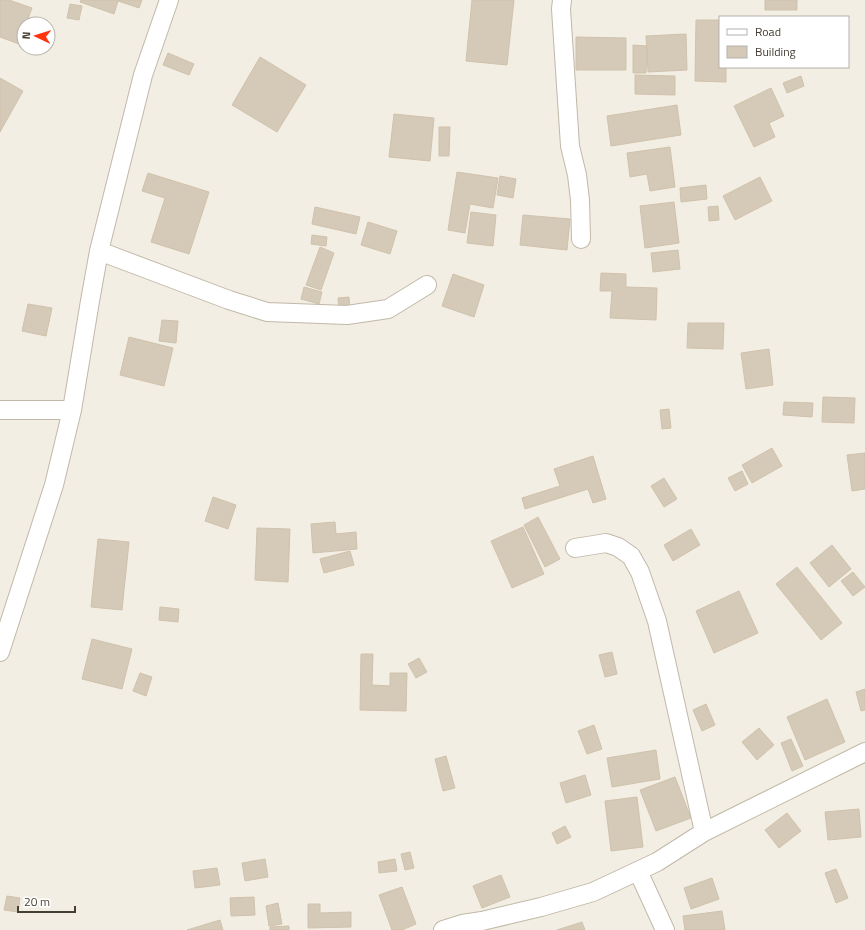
<svg xmlns="http://www.w3.org/2000/svg" width="865" height="930" viewBox="0 0 865 930" font-family="'Titillium Web',sans-serif">
<style>
.building{fill:#d5cab8;stroke:#d0c2ab}
.lines{fill:none;stroke-linecap:round;stroke-linejoin:round}
.street-casing{stroke:#c1b9a8;stroke-width:20}
.street{stroke:#fff;stroke-width:18}
</style>
<rect width="100%" height="100%" fill="#f3eee3"/>
<!-- building -->
<path class="building" d="M 0,0 L 9,0 L 32,8 L 26,24 L 24,24 L 24,29 L 19,44 L 0,37 Z
M 81,0 L 142,0 L 139,8 L 118,1 L 114,14 L 80,2 Z
M 472,0 L 514,0 L 507,65 L 466,61 Z
M 765,0 L 797,0 L 797,10 L 765,10 Z
M 70,4 L 82,6 L 79,20 L 67,18 Z
M 696,20 L 720,20 L 720,67 L 726,67 L 726,82 L 695,81 Z
M 686,34 L 687,70 L 648,72 L 646,36 Z
M 576,37 L 626,38 L 626,70 L 576,70 Z
M 633,45 L 647,46 L 646,73 L 633,73 Z
M 168,53 L 194,64 L 189,75 L 163,65 Z
M 260,57 L 306,85 L 277,132 L 232,105 Z
M 635,75 L 675,76 L 675,95 L 635,94 Z
M 801,76 L 804,86 L 787,93 L 783,83 Z
M 0,78 L 23,91 L 0,132 Z
M 771,88 L 784,116 L 769,123 L 775,137 L 754,147 L 734,106 Z
M 677,105 L 681,135 L 611,146 L 607,116 Z
M 394,114 L 434,118 L 430,161 L 389,157 Z
M 439,127 L 450,127 L 449,156 L 439,156 Z
M 670,147 L 675,187 L 650,191 L 647,174 L 630,177 L 627,153 Z
M 457,172 L 498,178 L 493,208 L 470,204 L 465,233 L 448,230 Z
M 148,173 L 209,192 L 189,254 L 151,242 L 165,198 L 142,191 Z
M 500,176 L 516,179 L 513,198 L 497,195 Z
M 760,177 L 772,201 L 735,220 L 723,196 Z
M 706,185 L 707,199 L 681,202 L 680,188 Z
M 674,202 L 679,243 L 645,248 L 640,206 Z
M 718,206 L 719,220 L 709,221 L 708,207 Z
M 315,207 L 360,217 L 356,234 L 312,224 Z
M 471,212 L 496,215 L 493,246 L 467,243 Z
M 523,215 L 570,219 L 567,250 L 520,245 Z
M 368,222 L 397,231 L 390,254 L 361,245 Z
M 312,235 L 327,237 L 326,246 L 311,244 Z
M 320,247 L 334,253 L 321,290 L 306,285 Z
M 678,250 L 680,269 L 653,272 L 651,253 Z
M 601,273 L 626,274 L 626,287 L 657,288 L 656,320 L 610,318 L 612,291 L 600,291 Z
M 453,274 L 484,285 L 474,317 L 442,306 Z
M 304,287 L 322,292 L 319,304 L 301,299 Z
M 349,297 L 350,312 L 339,313 L 338,298 Z
M 28,304 L 52,308 L 46,336 L 22,331 Z
M 162,320 L 178,321 L 176,343 L 159,341 Z
M 688,323 L 724,323 L 723,349 L 687,348 Z
M 129,337 L 173,348 L 164,386 L 120,375 Z
M 769,349 L 773,385 L 746,389 L 741,353 Z
M 823,397 L 855,398 L 854,423 L 822,422 Z
M 784,402 L 813,403 L 812,417 L 783,415 Z
M 669,409 L 671,428 L 662,429 L 660,410 Z
M 772,448 L 782,466 L 752,483 L 742,465 Z
M 865,453 L 865,489 L 852,491 L 847,455 Z
M 593,456 L 606,499 L 593,503 L 588,489 L 525,509 L 522,498 L 560,486 L 554,469 Z
M 742,471 L 748,484 L 735,491 L 728,478 Z
M 664,478 L 677,499 L 664,507 L 651,486 Z
M 213,497 L 236,505 L 228,529 L 205,521 Z
M 538,517 L 560,559 L 545,567 L 524,525 Z
M 335,522 L 336,534 L 356,532 L 357,549 L 313,553 L 311,524 Z
M 523,527 L 544,574 L 512,588 L 491,541 Z
M 257,528 L 290,529 L 288,582 L 255,580 Z
M 691,529 L 700,545 L 673,561 L 664,545 Z
M 98,539 L 129,542 L 122,610 L 91,607 Z
M 832,545 L 851,569 L 829,587 L 810,563 Z
M 350,551 L 354,565 L 324,573 L 320,559 Z
M 797,567 L 842,623 L 821,640 L 776,584 Z
M 853,572 L 865,587 L 853,596 L 841,581 Z
M 739,591 L 758,633 L 714,653 L 696,611 Z
M 160,607 L 179,609 L 178,622 L 159,620 Z
M 92,639 L 132,649 L 122,689 L 82,679 Z
M 612,652 L 617,674 L 605,677 L 599,655 Z
M 361,654 L 373,654 L 372,685 L 390,686 L 390,673 L 407,673 L 406,711 L 360,710 Z
M 419,658 L 427,672 L 416,678 L 408,664 Z
M 140,673 L 152,677 L 146,696 L 133,691 Z
M 865,689 L 865,710 L 861,711 L 856,692 Z
M 827,699 L 845,742 L 805,760 L 787,717 Z
M 706,704 L 715,725 L 702,731 L 693,710 Z
M 594,725 L 602,749 L 587,754 L 578,731 Z
M 759,728 L 774,745 L 757,760 L 742,742 Z
M 791,739 L 803,766 L 792,771 L 781,743 Z
M 656,750 L 660,779 L 612,787 L 607,758 Z
M 446,756 L 455,788 L 443,791 L 435,759 Z
M 585,775 L 591,795 L 566,803 L 560,783 Z
M 675,777 L 691,818 L 656,831 L 640,790 Z
M 637,797 L 643,847 L 611,851 L 605,801 Z
M 859,809 L 861,837 L 828,840 L 825,812 Z
M 787,813 L 801,831 L 779,848 L 765,830 Z
M 565,826 L 571,837 L 557,844 L 552,833 Z
M 410,852 L 414,868 L 405,870 L 401,854 Z
M 265,859 L 268,877 L 245,881 L 242,863 Z
M 395,859 L 397,871 L 379,873 L 378,862 Z
M 217,868 L 220,885 L 195,888 L 193,871 Z
M 836,869 L 848,898 L 836,903 L 825,873 Z
M 501,875 L 510,897 L 482,908 L 473,886 Z
M 712,878 L 719,899 L 691,909 L 684,888 Z
M 402,887 L 416,924 L 402,930 L 392,930 L 379,895 Z
M 7,896 L 20,898 L 18,912 L 4,910 Z
M 254,897 L 255,915 L 231,916 L 230,898 Z
M 278,903 L 282,924 L 269,926 L 266,906 Z
M 308,904 L 320,904 L 320,913 L 351,912 L 351,927 L 308,928 Z
M 722,911 L 725,930 L 685,930 L 683,916 Z
M 220,920 L 223,930 L 187,930 Z
M 582,922 L 585,930 L 557,930 Z
M 289,926 L 289,930 L 270,930 L 270,927 Z"/>
<g class="lines">
<defs>
<path id="street" d="M 562,0 L 561,9 L 570,146 L 577,175 L 580,200 L 581,239
M 99,251 L 229,300 L 267,312 L 347,315 L 388,309 L 427,285
M 0,410 L 72,410
M 575,548 L 606,543 L 618,547 L 631,556 L 640,572 L 657,621 L 704,832
M 0,652 L 54,485 L 72,410 L 90,301 L 99,251 L 143,75 L 169,0
M 638,871 L 665,930
M 443,930 L 462,924 L 482,921 L 541,907 L 593,892 L 657,862 L 704,832 L 865,752"/>
</defs>
<!-- street casing -->
<use href="#street" class="street-casing"/>
<!-- street -->
<use href="#street" class="street"/>
</g>
<!-- legend -->
<rect x="719" y="16" width="130" height="52" fill="#ffffff" stroke="#b5b2ad"/>
<rect x="727" y="29" width="20" height="6" fill="#ffffff" stroke="#b5b2ad"/>
<text x="755" y="36" font-size="12" fill="#453e33">Road</text>
<rect x="727" y="46" width="20" height="12" fill="#d5cab8" stroke="#b5b2ad"/>
<text x="755" y="56" font-size="12" fill="#453e33">Building</text>
<!-- north arrow -->
<g transform="translate(36 36) rotate(274)"><circle r="19" fill="#ffffff" stroke="#b5b2ad"/>
<path d="M0-3L7 15L0 10L-7 15Z" fill="#ff340e"/>
<text y="-6" font-size="11" font-weight="bold" text-anchor="middle" fill="#453e33">N</text>
</g>
<!-- scale -->
<path d="M18 906v6h57v-6" fill="none" stroke="#453e33" stroke-width="2"/>
<text x="24" y="906" font-size="12" fill="#453e33" stroke="#ffffff" stroke-width="3" paint-order="stroke">20 m</text>
</svg>
